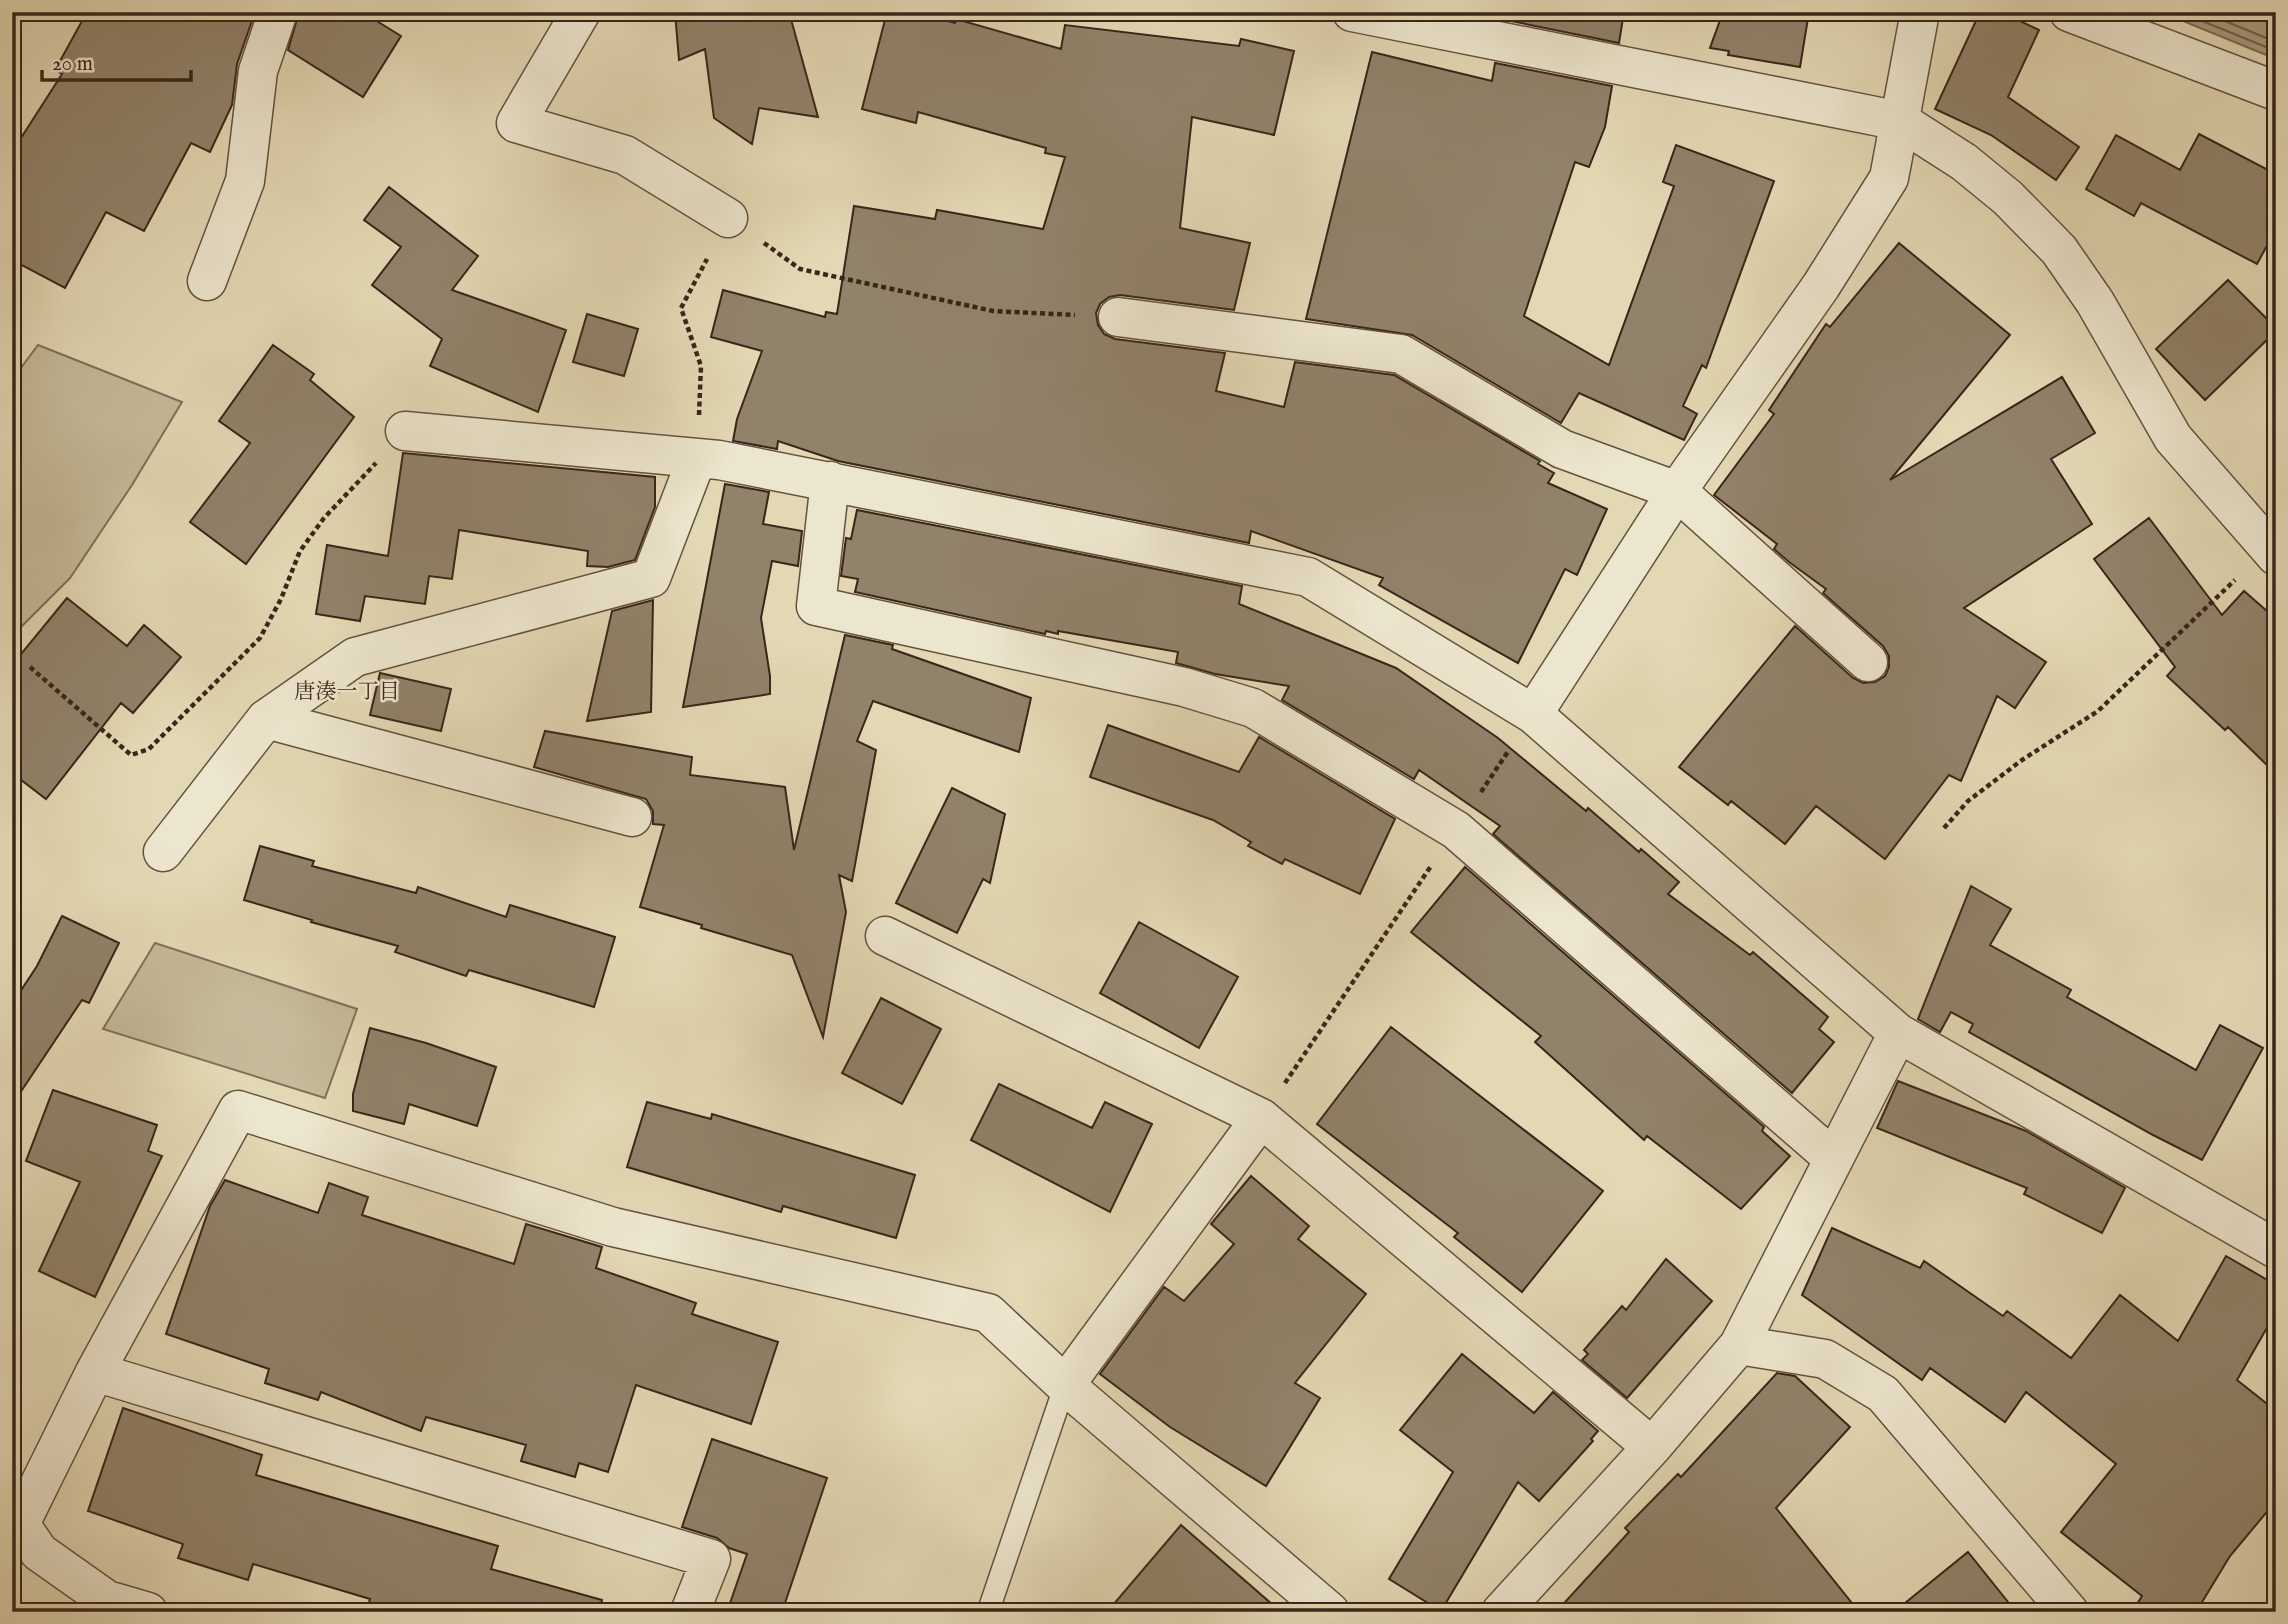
<svg xmlns="http://www.w3.org/2000/svg" width="2288" height="1624" viewBox="0 0 2288 1624" font-family="'IM FELL English','Noto Serif JP',serif">
<style>
.green{fill:#c6ba9a;stroke:#80705a;stroke-width:2}
.water{fill:#a99b80;stroke:#7c6c57;stroke-width:2}
.lines{fill:none;stroke-linecap:round;stroke-linejoin:round}
.shore{stroke:#71604d;stroke-width:2}
.building{fill:#91826a;stroke:#39251a;stroke-width:2}
.service-casing{stroke:#645240;stroke-width:24}
.minor-casing{stroke:#645240;stroke-width:41}
.path{stroke:#39251a;stroke-width:4.5;stroke-dasharray:5 3.5;stroke-linecap:butt}
.service{stroke:#ede6ce;stroke-width:21}
.minor{stroke:#ede6ce;stroke-width:38}
.labels{text-anchor:middle;dominant-baseline:central;stroke-width:5;stroke-linejoin:round;paint-order:stroke}
.neighbourhood-label{font-size:21px;fill:#39251a;stroke:#ede6ce}
</style>
<rect width="100%" height="100%" fill="#e3d8b4"/>
<filter id="stains"><feTurbulence type="fractalNoise" baseFrequency=".00286" numOctaves="4"/><feColorMatrix values="0 0 0 0 .2 0 0 0 0 .09 0 0 0 0 .02 0 0 0 .5 -.17"/></filter>
<radialGradient id="worn" r=".72"><stop offset=".6" stop-color="#630" stop-opacity="0"/><stop offset="1" stop-color="#630" stop-opacity=".3"/></radialGradient>
<!-- green -->
<path class="green" d="M 38,345 L 182,402 L 132,485 L 70,578 L 14,634 L 12,380 Z
M 155,943 L 357,1009 L 325,1098 L 103,1029 Z"/>
<!-- water -->
<path class="water" d="M 2161,12 L 2276,12 L 2276,59 Z"/>
<g class="lines">
<!-- shore -->
<path class="shore" d="M 2180,12 L 2276,51
M 2203,12 L 2276,42"/>
</g>
<!-- building -->
<path class="building" d="M 87,12 L 255,12 L 237,64 L 232,105 L 210,152 L 191,143 L 144,231 L 106,212 L 65,288 L 12,260 L 12,152 L 62,74 L 55,70 Z
M 299,12 L 362,12 L 401,36 L 363,97 L 288,50 Z
M 675,12 L 789,12 L 818,117 L 759,108 L 752,144 L 714,118 L 705,49 L 679,60 Z
M 887,12 L 915,12 L 955,23 L 956,19 L 1061,49 L 1065,25 L 1239,46 L 1241,39 L 1294,51 L 1274,135 L 1192,117 L 1180,228 L 1250,243 L 1234,310 L 1120,295 L 1109,297 L 1100,304 L 1096,313 L 1098,325 L 1104,334 L 1115,339 L 1225,353 L 1216,391 L 1284,407 L 1295,362 L 1394,375 L 1540,461 L 1538,464 L 1554,473 L 1548,483 L 1607,509 L 1577,575 L 1565,569 L 1518,663 L 1379,585 L 1383,578 L 1251,531 L 1249,543 L 838,461 L 778,441 L 777,449 L 733,441 L 737,419 L 762,351 L 711,337 L 723,290 L 825,317 L 826,312 L 837,314 L 854,206 L 935,219 L 937,210 L 1043,229 L 1065,157 L 1045,153 L 1046,148 L 918,112 L 916,123 L 862,109 Z
M 1502,12 L 1624,12 L 1619,43 L 1501,19 Z
M 1723,12 L 1809,12 L 1800,67 L 1728,55 L 1729,51 L 1710,48 Z
M 1980,12 L 2001,12 L 2039,30 L 2008,97 L 2079,147 L 2056,180 L 1991,135 L 1935,109 Z
M 1372,52 L 1492,81 L 1495,63 L 1612,86 L 1605,127 L 1589,167 L 1575,162 L 1524,316 L 1609,365 L 1674,186 L 1663,182 L 1676,145 L 1774,181 L 1706,368 L 1702,365 L 1683,406 L 1697,414 L 1684,440 L 1579,393 L 1561,423 L 1412,335 L 1306,319 Z
M 2199,134 L 2276,174 L 2276,229 L 2257,264 L 2141,203 L 2134,216 L 2086,189 L 2116,135 L 2180,170 Z
M 389,187 L 478,256 L 452,290 L 566,330 L 538,412 L 430,366 L 442,339 L 372,285 L 401,247 L 364,220 Z
M 1899,243 L 2010,335 L 1890,480 L 2062,377 L 2095,433 L 2051,459 L 2092,524 L 1964,608 L 2046,662 L 2015,708 L 1997,696 L 1961,781 L 1949,775 L 1885,859 L 1816,806 L 1785,844 L 1731,801 L 1728,805 L 1679,767 L 1795,626 L 1853,678 L 1863,683 L 1875,682 L 1885,676 L 1889,667 L 1889,656 L 1883,646 L 1823,593 L 1826,589 L 1789,562 L 1774,549 L 1777,544 L 1714,495 L 1774,414 L 1769,410 L 1826,324 L 1830,327 Z
M 2228,280 L 2276,328 L 2276,331 L 2205,400 L 2156,349 Z
M 587,314 L 638,329 L 624,376 L 573,362 Z
M 273,345 L 314,374 L 310,380 L 354,417 L 246,564 L 190,522 L 250,443 L 219,421 Z
M 403,453 L 655,477 L 655,507 L 635,560 L 608,567 L 587,566 L 588,551 L 459,530 L 452,579 L 429,576 L 425,604 L 365,596 L 360,621 L 316,614 L 327,545 L 388,556 Z
M 725,484 L 769,492 L 763,524 L 802,531 L 798,566 L 772,561 L 761,618 L 770,676 L 770,694 L 683,707 Z
M 857,510 L 1242,586 L 1239,604 L 1396,668 L 1498,738 L 1586,811 L 1588,808 L 1639,852 L 1641,849 L 1679,882 L 1668,894 L 1750,955 L 1753,952 L 1828,1017 L 1819,1029 L 1834,1042 L 1792,1093 L 1493,834 L 1500,826 L 1419,770 L 1414,779 L 1282,700 L 1289,686 L 1215,674 L 1176,663 L 1178,652 L 1058,631 L 1058,634 L 1046,631 L 1045,634 L 855,592 L 858,579 L 841,576 L 846,538 L 851,539 Z
M 2149,518 L 2222,615 L 2244,591 L 2276,619 L 2276,774 L 2228,727 L 2225,730 L 2167,676 L 2175,667 L 2094,559 Z
M 67,598 L 127,646 L 144,625 L 181,657 L 133,713 L 121,703 L 46,799 L 12,773 L 12,665 Z
M 653,600 L 651,712 L 587,721 L 612,611 Z
M 845,635 L 893,645 L 892,649 L 1031,698 L 1019,752 L 873,701 L 857,741 L 876,750 L 852,881 L 839,875 L 846,912 L 823,1037 L 792,955 L 701,928 L 702,925 L 640,907 L 664,825 L 653,824 L 653,811 L 646,799 L 534,767 L 545,731 L 692,757 L 690,775 L 785,787 L 794,850 Z
M 380,673 L 451,689 L 441,731 L 370,715 Z
M 1108,725 L 1239,772 L 1259,737 L 1395,819 L 1360,894 L 1285,859 L 1282,864 L 1248,846 L 1251,842 L 1213,820 L 1090,777 Z
M 952,788 L 1005,814 L 990,883 L 983,879 L 957,933 L 896,903 Z
M 260,846 L 314,861 L 312,866 L 416,893 L 418,887 L 506,917 L 510,905 L 615,937 L 594,1007 L 469,970 L 466,976 L 395,952 L 398,946 L 311,922 L 312,920 L 244,900 Z
M 1465,867 L 1764,1127 L 1762,1131 L 1790,1156 L 1741,1209 L 1647,1136 L 1644,1140 L 1535,1042 L 1541,1036 L 1411,932 Z
M 1971,886 L 2011,909 L 1990,945 L 2071,990 L 2067,997 L 2196,1070 L 2220,1025 L 2263,1048 L 2202,1160 L 2153,1135 L 1969,1032 L 1973,1024 L 1951,1012 L 1940,1032 L 1918,1019 Z
M 62,916 L 119,943 L 89,1003 L 82,1000 L 12,1105 L 12,1004 L 37,966 Z
M 1139,922 L 1238,977 L 1199,1048 L 1100,993 Z
M 881,998 L 941,1029 L 902,1104 L 842,1073 Z
M 1391,1027 L 1603,1191 L 1522,1292 L 1454,1237 L 1458,1233 L 1317,1124 Z
M 370,1028 L 426,1043 L 496,1067 L 477,1126 L 409,1104 L 404,1124 L 353,1111 L 353,1094 Z
M 1898,1081 L 2026,1131 L 2125,1188 L 2102,1233 L 2024,1194 L 2027,1188 L 1877,1128 Z
M 999,1084 L 1092,1128 L 1105,1102 L 1152,1124 L 1110,1212 L 971,1140 Z
M 53,1090 L 157,1125 L 148,1151 L 162,1156 L 95,1297 L 39,1271 L 80,1182 L 26,1161 Z
M 647,1102 L 711,1119 L 712,1114 L 915,1175 L 896,1238 L 783,1206 L 781,1212 L 627,1167 Z
M 1251,1176 L 1309,1226 L 1298,1239 L 1366,1294 L 1295,1383 L 1320,1398 L 1266,1486 L 1170,1427 L 1100,1374 L 1164,1287 L 1184,1301 L 1234,1244 L 1211,1224 Z
M 225,1180 L 318,1213 L 329,1183 L 368,1197 L 362,1215 L 514,1264 L 526,1224 L 602,1247 L 596,1268 L 696,1303 L 692,1314 L 778,1342 L 751,1424 L 636,1385 L 608,1472 L 579,1463 L 575,1477 L 521,1461 L 526,1445 L 426,1417 L 421,1431 L 321,1392 L 318,1400 L 265,1383 L 269,1369 L 166,1334 L 210,1206 Z
M 1832,1228 L 1920,1268 L 1924,1261 L 2003,1316 L 2007,1311 L 2071,1358 L 2120,1295 L 2178,1341 L 2226,1256 L 2276,1285 L 2276,1312 L 2237,1380 L 2276,1411 L 2276,1501 L 2230,1556 L 2196,1612 L 2132,1612 L 2142,1596 L 2061,1532 L 2116,1464 L 2026,1392 L 2005,1422 L 1930,1368 L 1922,1380 L 1802,1295 Z
M 1666,1259 L 1712,1301 L 1627,1398 L 1582,1360 L 1588,1354 L 1584,1350 L 1622,1306 L 1626,1310 Z
M 1462,1354 L 1534,1413 L 1553,1392 L 1598,1431 L 1591,1439 L 1593,1441 L 1539,1501 L 1518,1482 L 1441,1611 L 1389,1579 L 1453,1472 L 1400,1430 Z
M 1777,1373 L 1795,1376 L 1850,1427 L 1776,1508 L 1859,1612 L 1556,1612 L 1629,1532 L 1625,1528 L 1678,1474 L 1681,1477 Z
M 123,1408 L 262,1455 L 256,1475 L 498,1546 L 491,1569 L 602,1600 L 600,1612 L 366,1612 L 370,1599 L 253,1564 L 248,1580 L 178,1558 L 183,1544 L 88,1511 Z
M 712,1439 L 827,1478 L 782,1612 L 727,1612 L 747,1554 L 729,1548 L 717,1538 L 682,1527 Z
M 1181,1525 L 1281,1612 L 1107,1612 Z
M 1968,1552 L 2016,1612 L 1894,1612 Z"/>
<g class="lines">
<defs>
<path id="service" d="M 988,1612 L 1065,1385"/>
<path id="minor" d="M 581,12 L 516,123 L 625,155 L 728,218
M 1352,12 L 1900,121 L 1964,162 L 2008,198 L 2059,250 L 2095,302 L 2173,438 L 2276,556
M 2069,12 L 2276,91
M 207,281 L 245,181 L 258,71 L 278,12
M 1118,317 L 1401,354 L 1562,449 L 1677,491 L 1868,662
M 405,431 L 719,460 L 1308,577 L 1533,714 L 1898,1033 L 2276,1249
M 830,481 L 816,606 L 1184,687 L 1253,708 L 1456,830 L 1834,1159
M 1533,714 L 1677,491 L 1821,286 L 1889,178 L 1920,12
M 266,719 L 632,817
M 163,852 L 266,719 L 355,657 L 651,578 L 697,458
M 885,936 L 1261,1118 L 1652,1447
M 1739,1345 L 1825,1359 L 1883,1394 L 2069,1612
M 95,1372 L 711,1559 L 690,1612
M 1065,1385 L 1261,1118
M 148,1612 L 107,1600 L 39,1552 L 20,1524 L 95,1372 L 238,1110 L 613,1227 L 988,1313 L 1065,1385 L 1330,1612
M 1501,1612 L 1652,1447 L 1739,1345 L 1898,1033"/>
</defs>
<!-- service casing -->
<use href="#service" class="service-casing"/>
<!-- minor casing -->
<use href="#minor" class="minor-casing"/>
<!-- path -->
<path class="path" d="M 764,243 L 800,269 L 993,311 L 1075,315
M 699,415 L 701,366 L 681,308 L 707,259
M 30,667 L 131,755 L 149,749 L 260,638 L 281,599 L 300,551 L 324,518 L 376,463
M 1481,792 L 1509,750
M 1944,828 L 1968,801 L 2022,760 L 2098,711 L 2235,580
M 1285,1083 L 1431,866"/>
<!-- service -->
<use href="#service" class="service"/>
<!-- minor -->
<use href="#minor" class="minor"/>
</g>
<g class="labels">
<!-- neighbourhood labels -->
<g class="neighbourhood-label">
<text x="347" y="692">唐湊一丁目</text>
</g>
</g>
<!-- margin -->
<rect width="2288" height="1624" fill="none" stroke="#e3d8b4" stroke-width="42"/>
<rect x="14" y="14" width="2260" height="1596" fill="none" stroke="#39251a" stroke-width="3.5"/>
<rect x="21" y="21" width="2246" height="1582" fill="none" stroke="#39251a" stroke-width="2"/>
<!-- scale -->
<path d="M42 70v10h149v-10" fill="none" stroke="#39251a" stroke-width="3.5"/>
<text x="52" y="70" font-size="21" fill="#39251a" stroke="#ede6ce" stroke-width="5" paint-order="stroke">20 m</text>
<rect width="100%" height="100%" filter="url(#stains)"/>
<rect width="100%" height="100%" fill="url(#worn)"/>
</svg>
